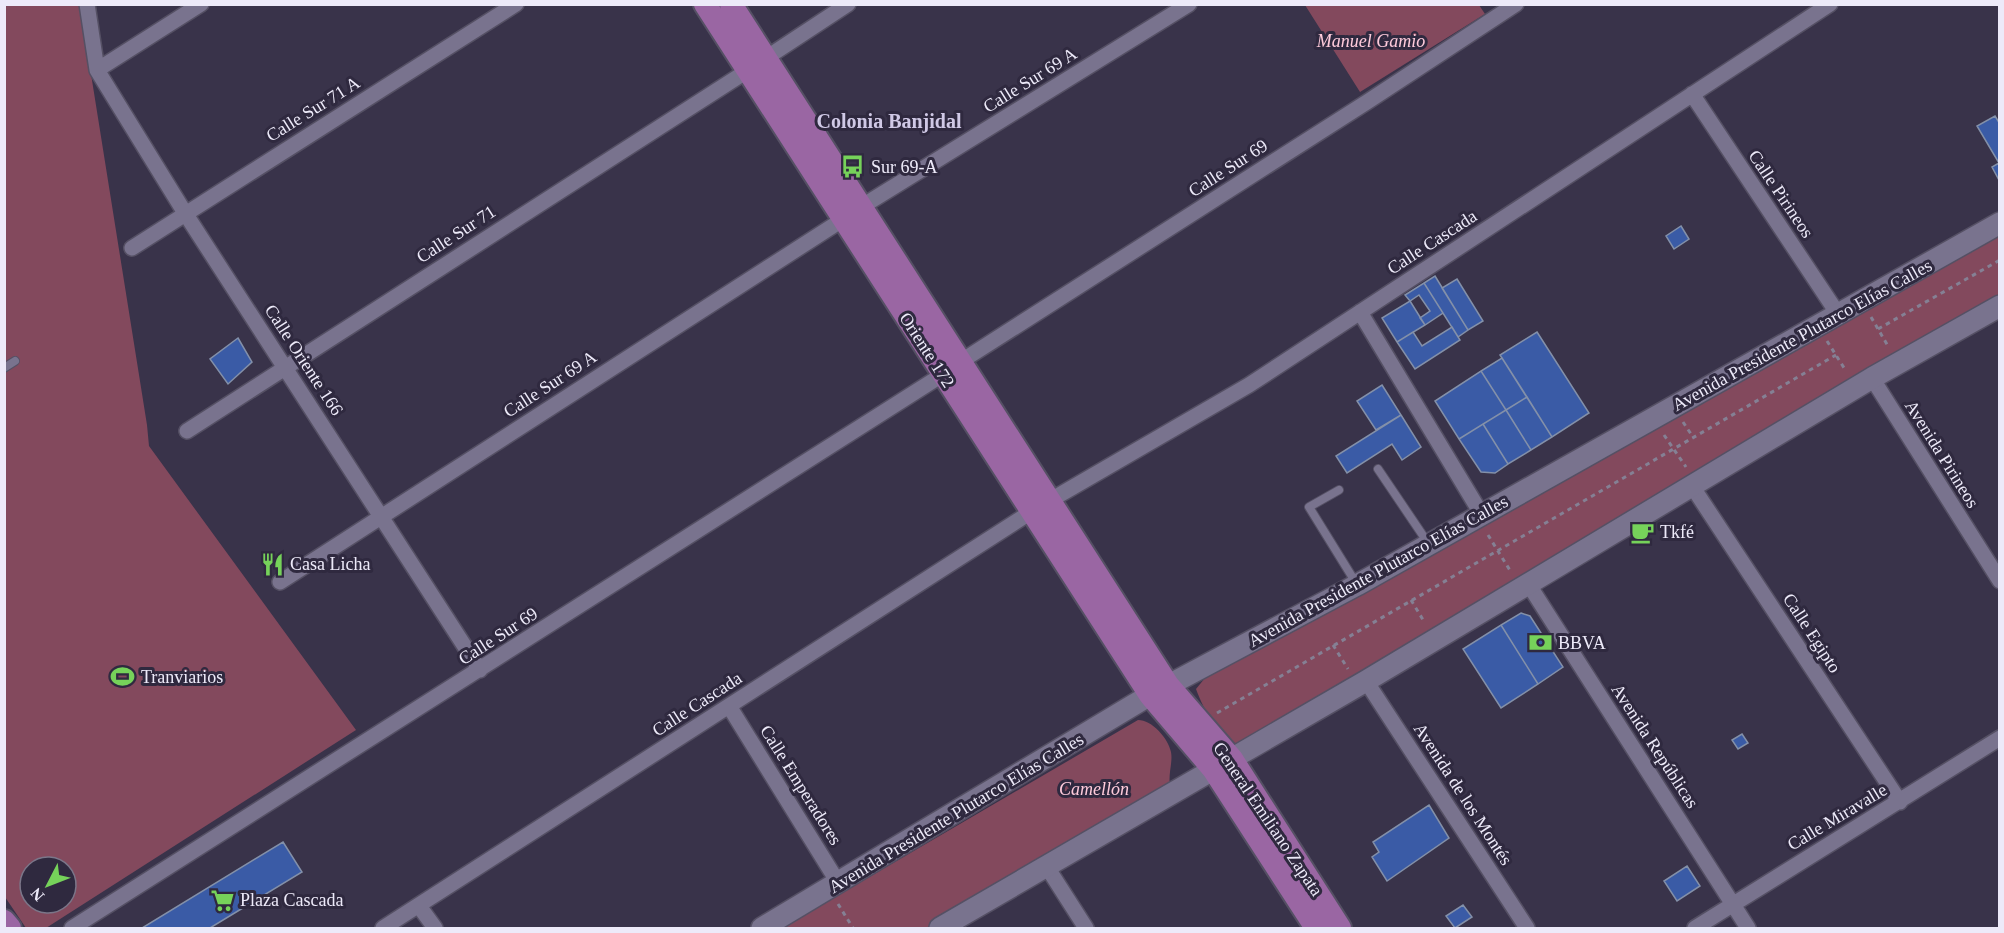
<svg xmlns="http://www.w3.org/2000/svg" width="2004" height="933" viewBox="0 0 2004 933" font-family="Georgia,serif">
<style>
.green{fill:#83495d;fill-rule:evenodd}
.building{fill:#3a5ba6;stroke:#8390a9;stroke-width:1.5}
.lines{fill:none;stroke-linecap:round;stroke-linejoin:round}
.lane-casing{stroke:#555064;stroke-width:10}
.street-casing{stroke:#555064;stroke-width:18}
.secondary-casing{stroke:#555064;stroke-width:24}
.primary-casing{stroke:#555064;stroke-width:26}
.path{stroke:#858094;stroke-width:3;stroke-dasharray:4.5 4.5;stroke-linecap:butt}
.lane{stroke:#79738e;stroke-width:8}
.street{stroke:#79738e;stroke-width:15}
.secondary{stroke:#79738e;stroke-width:21}
.primary{stroke:#9a66a3;stroke-width:22}
.labels{text-anchor:middle;dominant-baseline:central;stroke-width:6;stroke-linejoin:round;paint-order:stroke}
.park-label{font-size:18px;font-style:italic;fill:#ffcbdb;stroke:#2f293f}
.street-label{font-size:18px;fill:#edeaf9;stroke:#2f293f}
.poi-label{font-size:18px;fill:#edeaf9;stroke:#2f293f;text-anchor:start}
.neighbourhood-label{font-size:20px;font-weight:bold;fill:#d0c9e6;stroke:#2f293f}
</style>
<rect width="100%" height="100%" fill="#39334a"/>
<!-- green -->
<path class="green" d="M 5,5 L 80,5 L 147,425 L 149,446 L 356,730 L 46,928 L 26,928 L 5,897 ZM 30,867 L 66,867 L 66,903 L 30,903 Z
M 1305,5 L 1479,5 L 1485,14 L 1360,92 Z
M 1999,230 L 1999,295 L 1244,747 C 1220,741 1204,711 1196,689 L 1205,678 Z
M 1138,720 C 1152,720 1168,738 1171,752 C 1173,762 1168,774 1170,785 L 1140,807 L 929,928 L 782,928 Z"/>
<!-- building -->
<path class="building" d="M 1995,116 L 2000,124 L 1999,180 L 1992,167 L 1999,163 L 1977,126 Z
M 1681,226 L 1689,239 L 1674,249 L 1666,236 Z
M 1435,276 L 1468,330 L 1458,337 L 1424,283 Z
M 1457,279 L 1483,321 L 1468,330 L 1442,288 Z
M 1424,283 L 1443,313 L 1425,325 L 1420,318 L 1430,311 L 1419,295 L 1410,301 L 1405,295 Z
M 1410,301 L 1425,325 L 1397,342 L 1382,318 Z
M 1452,327 L 1460,340 L 1415,369 L 1397,342 L 1413,332 L 1422,346 Z
M 1537,332 L 1589,413 L 1552,437 L 1500,355 Z
M 238,338 L 252,362 L 228,384 L 210,359 Z
M 1502,358 L 1527,397 L 1506,410 L 1481,371 Z
M 1481,371 L 1506,410 L 1459,439 L 1435,401 Z
M 1382,385 L 1401,415 L 1376,430 L 1357,401 Z
M 1527,397 L 1552,437 L 1531,450 L 1506,410 Z
M 1506,410 L 1531,450 L 1508,464 L 1483,424 Z
M 1401,415 L 1421,447 L 1402,460 L 1392,444 L 1347,473 L 1336,456 Z
M 1483,424 L 1508,464 L 1495,473 L 1481,472 L 1459,439 Z
M 1521,613 L 1530,616 L 1563,667 L 1538,684 L 1501,625 Z
M 1501,625 L 1538,684 L 1501,708 L 1463,649 Z
M 1742,734 L 1748,743 L 1738,749 L 1732,740 Z
M 1429,805 L 1449,838 L 1387,881 L 1372,857 L 1379,852 L 1373,842 Z
M 283,842 L 302,872 L 210,928 L 142,928 Z
M 1687,866 L 1700,886 L 1677,901 L 1664,881 Z
M 1463,905 L 1472,917 L 1455,928 L 1446,916 Z"/>
<g class="lines">
<defs>
<path id="lane" d="M 4,368 L 15,361
M 1378,469 L 1428,543
M 1339,490 L 1309,507 L 1356,583"/>
<path id="street" d="M 87,4 L 97,70 L 185,213 L 480,670
M 766,58 L 848,4
M 97,70 L 201,4
M 1692,94 L 1838,314
M 861,207 L 1189,4
M 132,248 L 516,4
M 1360,312 L 1482,515
M 960,362 L 1367,102 L 1516,4
M 1872,378 L 2000,581
M 187,431 L 747,71
M 1692,486 L 1900,802
M 1049,501 L 1249,385 L 1830,4
M 280,582 L 842,220
M 1529,585 L 1748,928
M 1366,681 L 1527,928
M 729,706 L 839,884
M 1047,867 L 1086,928
M 419,906 L 435,928
M 72,928 L 942,375
M 383,928 L 1031,512
M 1695,928 L 2000,738"/>
<path id="secondary" d="M 762,928 L 1150,695 L 1357,585 L 2000,223
M 940,928 L 1366,681 L 1872,378 L 2000,306"/>
<path id="primary" d="M 705,4 L 1150,695 L 1213,769 L 1316,928
M 731,4 L 1168,685 L 1232,759 L 1340,928
M 4,921 L 10,928"/>
</defs>
<!-- lane casing -->
<use href="#lane" class="lane-casing"/>
<!-- street casing -->
<use href="#street" class="street-casing"/>
<!-- secondary casing -->
<use href="#secondary" class="secondary-casing"/>
<!-- primary casing -->
<use href="#primary" class="primary-casing"/>
<!-- path -->
<path class="path" d="M 1871,317 L 1888,346 L 1886,347
M 1878,329 L 2000,260
M 1827,341 L 1846,371
M 1683,422 L 1693,437
M 1664,435 L 1686,467
M 1488,535 L 1511,572
M 1411,600 L 1425,623
M 1333,645 L 1348,669
M 1217,713 L 1836,355
M 838,904 L 853,928"/>
<!-- lane -->
<use href="#lane" class="lane"/>
<!-- street -->
<use href="#street" class="street"/>
<!-- secondary -->
<use href="#secondary" class="secondary"/>
<!-- primary -->
<use href="#primary" class="primary"/>
</g>
<!-- icons -->
<defs>
<symbol id="bus-bare" viewBox="-9 -9 18 18"><path d="M-5-6H5V4H4V6H2V4H-2V6H-4V4H-5ZM-3.5-4V0h7V-4ZM-3.5 1.2v1.5H-2V1.2ZM2 1.2v1.5H3.5V1.2Z" fill="#76d25a" stroke="#2f293f" stroke-width="2.5" paint-order="stroke"/></symbol>
<symbol id="cafe-bare" viewBox="-9 -9 18 18"><path d="M-5.5-4.5H6V0H3Q3 3.5 0 3.5H-2.5Q-5.5 3.5-5.5 0ZM3-3.2v2h1.7v-2ZM-6 4.5H4V6H-6Z" fill="#76d25a" stroke="#2f293f" stroke-width="2.5" paint-order="stroke"/></symbol>
<symbol id="restaurant-bare" viewBox="-9 -9 18 18"><path d="M-5-6h1v4h1v-4h1v4h1v-4h1v5L-1.5 .5V6h-2V.5L-5-1ZM5-6V6H3V1.5H1.5Q1.5-4 5-6Z" fill="#76d25a" stroke="#2f293f" stroke-width="2.5" paint-order="stroke"/></symbol>
<symbol id="bank-bare" viewBox="-9 -9 18 18"><path d="M-6-4H6V4H-6ZM0-2.3a2.3 2.3 0 1 0 0 4.6a2.3 2.3 0 1 0 0-4.6Z" fill="#76d25a" stroke="#2f293f" stroke-width="2.5" paint-order="stroke"/></symbol>
<symbol id="stadium-bare" viewBox="-9 -9 18 18"><path d="M0-5a6.5 5 0 1 0 0 10a6.5 5 0 1 0 0-10ZM-3.5-1.8h7v3.6h-7Z" fill="#76d25a" stroke="#2f293f" stroke-width="2.5" paint-order="stroke"/></symbol>
<symbol id="supermarket-bare" viewBox="-9 -9 18 18"><path d="M-6-5.5h2.5l.6 2H6L4.5 2H-2.5L-4.4-4H-6ZM-1.5 3.2a1.3 1.3 0 1 0 .1 0ZM3 3.2a1.3 1.3 0 1 0 .1 0Z" fill="#76d25a" stroke="#2f293f" stroke-width="2.5" paint-order="stroke"/></symbol>
</defs>
<g fill-rule="evenodd">
<use href="#bus-bare" x="836" y="150" width="33" height="33"/>
<use href="#cafe-bare" x="1626" y="516" width="33" height="33"/>
<use href="#restaurant-bare" x="256" y="548" width="33" height="33"/>
<use href="#bank-bare" x="1524" y="626" width="33" height="33"/>
<use href="#stadium-bare" x="106" y="660" width="33" height="33"/>
<use href="#supermarket-bare" x="206" y="884" width="33" height="33"/>
</g>
<g class="labels">
<!-- park labels -->
<g class="park-label">
<text x="1371" y="41">Manuel Gamio</text>
<text x="1094" y="789">Camellón</text>
</g>
<!-- street labels -->
<g class="street-label">
<text transform="translate(1030 80) rotate(-32)">Calle Sur 69 A</text>
<text transform="translate(313 109) rotate(-32)">Calle Sur 71 A</text>
<text transform="translate(1228 168) rotate(-33)">Calle Sur 69</text>
<text transform="translate(1781 194) rotate(56)">Calle Pirineos</text>
<text transform="translate(456 234) rotate(-33)">Calle Sur 71</text>
<text transform="translate(1432 242) rotate(-33)">Calle Cascada</text>
<text transform="translate(1802 335) rotate(-29)">Avenida Presidente Plutarco Elías Calles</text>
<text transform="translate(927 350) rotate(57)">Oriente 172</text>
<text transform="translate(304 360) rotate(57)">Calle Oriente 166</text>
<text transform="translate(550 384) rotate(-33)">Calle Sur 69 A</text>
<text transform="translate(1942 454) rotate(58)">Avenida Pirineos</text>
<text transform="translate(1378 571) rotate(-29)">Avenida Presidente Plutarco Elías Calles</text>
<text transform="translate(1812 633) rotate(57)">Calle Egipto</text>
<text transform="translate(498 636) rotate(-33)">Calle Sur 69</text>
<text transform="translate(697 704) rotate(-33)">Calle Cascada</text>
<text transform="translate(1655 746) rotate(57)">Avenida Repúblicas</text>
<text transform="translate(801 785) rotate(58)">Calle Emperadores</text>
<text transform="translate(1463 794) rotate(57)">Avenida de los Montés</text>
<text transform="translate(956 813) rotate(-31)">Avenida Presidente Plutarco Elías Calles</text>
<text transform="translate(1837 817) rotate(-31)">Calle Miravalle</text>
<text transform="translate(1268 819) rotate(56)">General Emiliano Zapata</text>
</g>
<!-- poi labels -->
<g class="poi-label">
<text x="871" y="167">Sur 69-A</text>
<text x="1660" y="532">Tkfé</text>
<text x="290" y="564">Casa Licha</text>
<text x="1558" y="643">BBVA</text>
<text x="141" y="677">Tranviarios</text>
<text x="240" y="900">Plaza Cascada</text>
</g>
<!-- neighbourhood labels -->
<g class="neighbourhood-label">
<text x="889" y="121">Colonia Banjidal</text>
</g>
</g>
<!-- border -->
<rect width="2004" height="933" fill="none" stroke="#edeaf9" stroke-width="12"/>
<!-- north arrow -->
<g transform="translate(48 885) rotate(228)"><circle r="28" fill="#2f293f" stroke="#7b7689" stroke-width="1.5"/>
<path d="M0-4.5L10 22L0 15L-10 22Z" fill="#76d25a"/>
<text y="-9" font-size="16" font-weight="bold" text-anchor="middle" fill="#edeaf9">N</text>
</g>
</svg>
